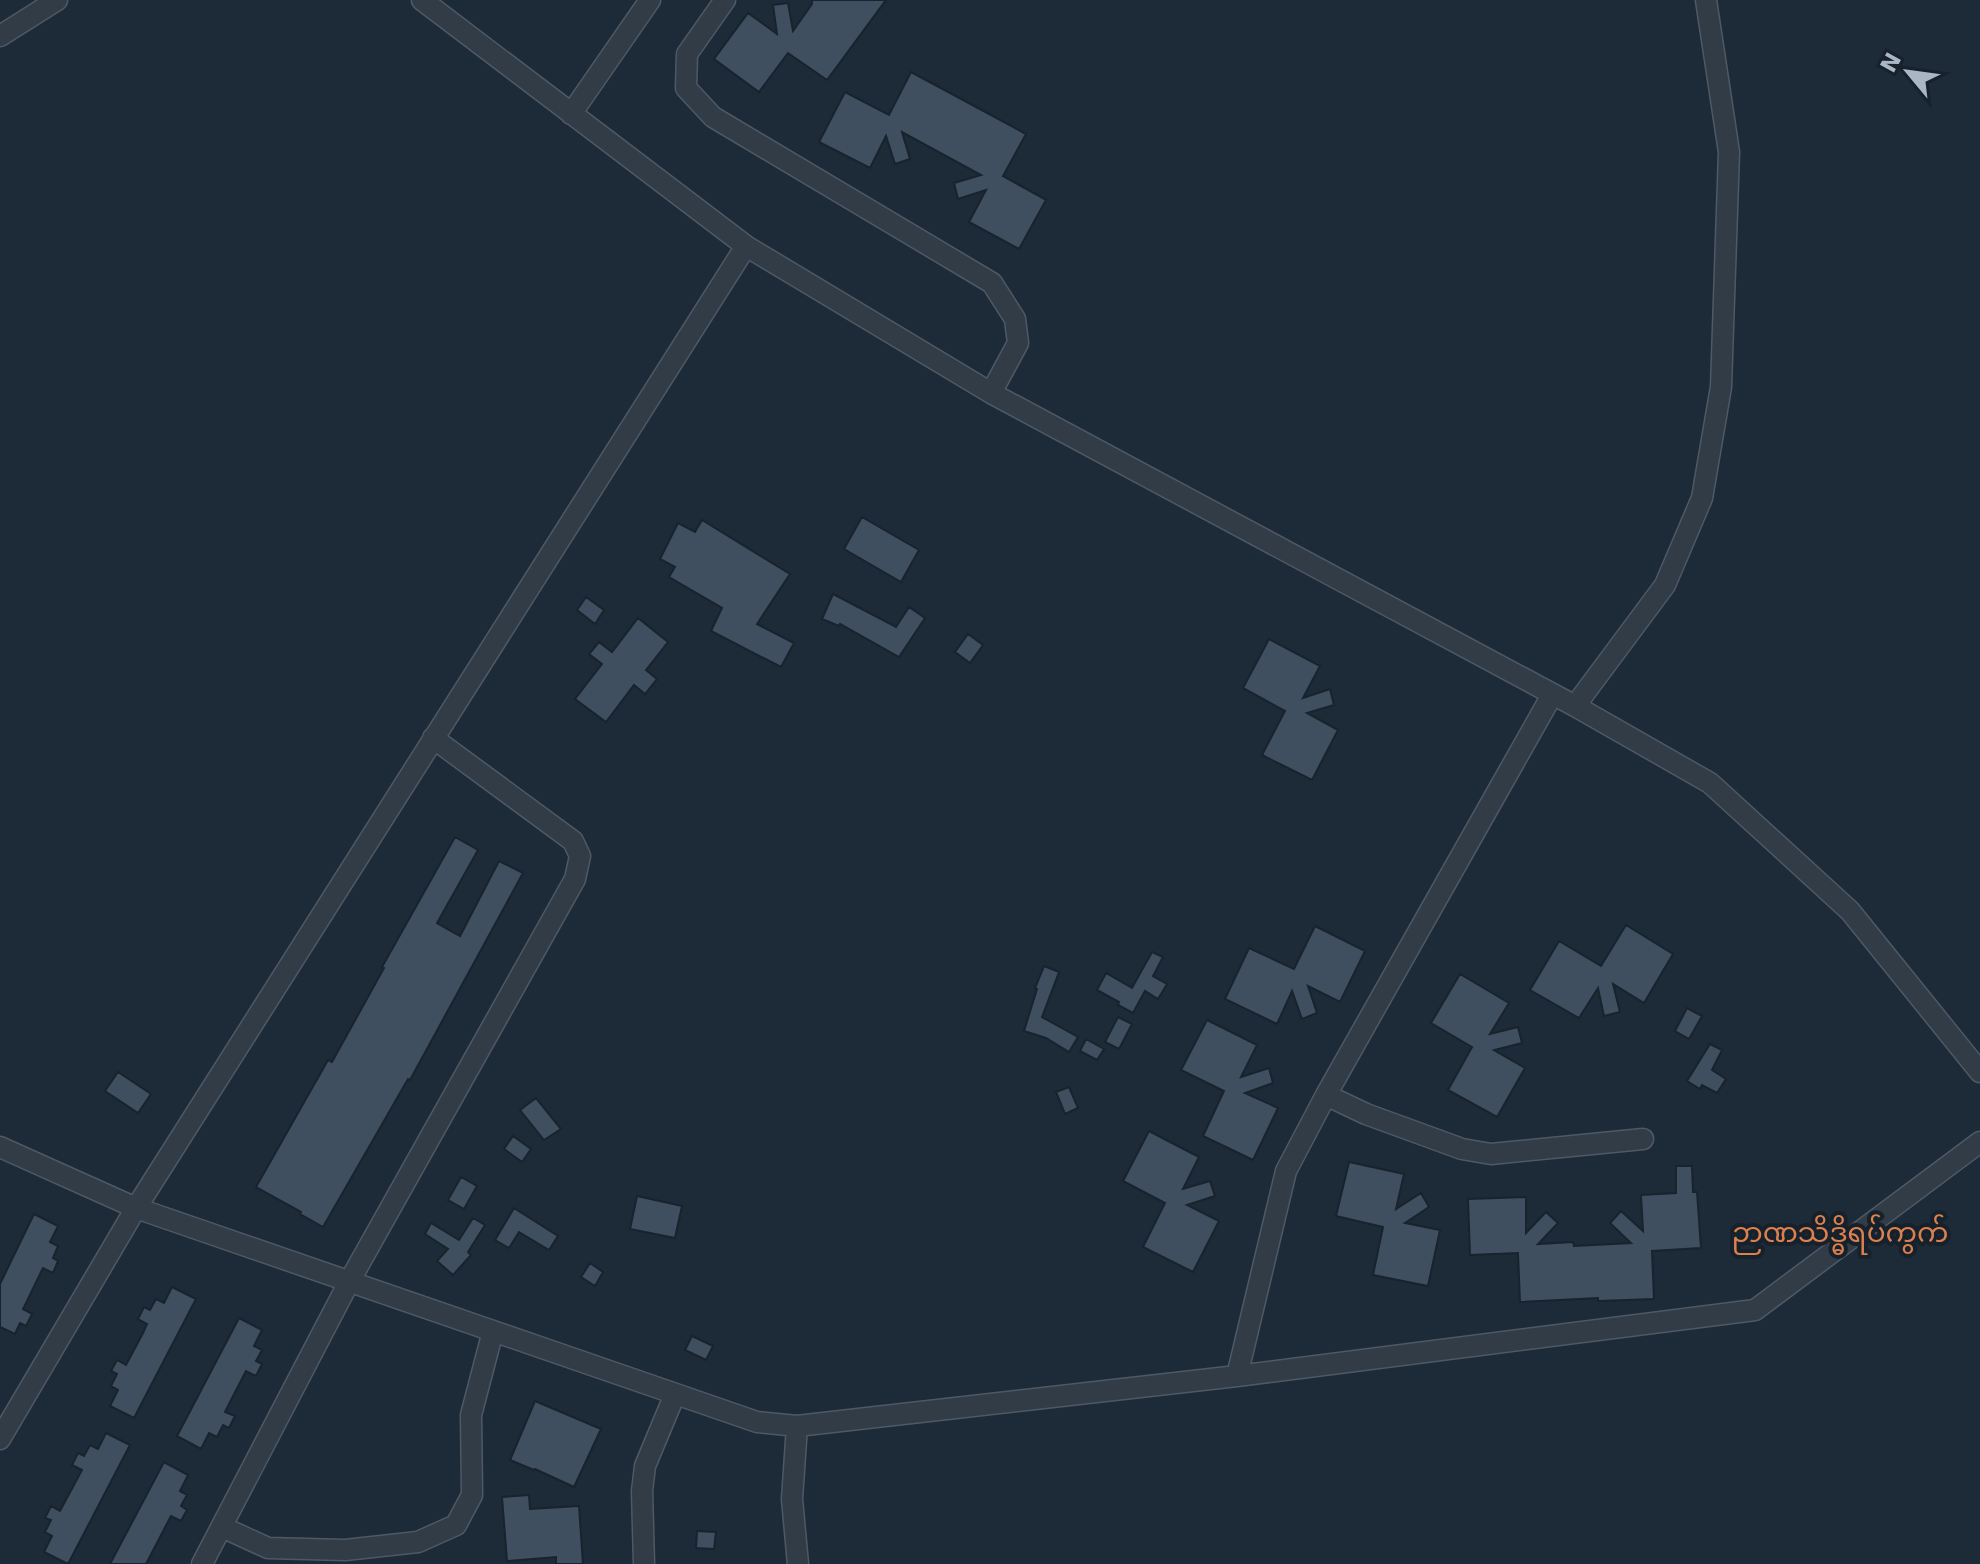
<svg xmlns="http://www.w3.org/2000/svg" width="1980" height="1564" viewBox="0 0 1980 1564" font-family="'DejaVu Sans','Noto Sans Myanmar',sans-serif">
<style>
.building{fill:#404f5f;stroke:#18232d;stroke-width:2}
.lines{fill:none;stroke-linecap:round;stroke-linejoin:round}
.street-casing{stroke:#4e5966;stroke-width:23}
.street{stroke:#313c47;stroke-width:20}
.labels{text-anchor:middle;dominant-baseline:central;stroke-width:8;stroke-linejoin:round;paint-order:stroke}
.quarter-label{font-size:28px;fill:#db814f;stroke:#17212b}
</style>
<rect width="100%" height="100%" fill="#1d2a37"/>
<!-- building -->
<path class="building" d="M 812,0 L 886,0 L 827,80 L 788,53 L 759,92 L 714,59 L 748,13 L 777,34 L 773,5 L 788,3 L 793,31 L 812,4 Z
M 911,72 L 1026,134 L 1003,176 L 1046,200 L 1019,249 L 969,222 L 986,190 L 958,199 L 954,183 L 981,175 L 902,132 L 910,159 L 895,164 L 886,136 L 870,168 L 819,142 L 845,92 L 889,115 Z
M 862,517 L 919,550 L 901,582 L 844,549 Z
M 702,520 L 790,574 L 757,624 L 794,643 L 781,667 L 711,631 L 722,608 L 669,577 L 675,567 L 660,559 L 678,523 L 695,532 Z
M 833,594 L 896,627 L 909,607 L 925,618 L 899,657 L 840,624 L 839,626 L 822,619 Z
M 586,597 L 604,610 L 595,624 L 577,610 Z
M 638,618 L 668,642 L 646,670 L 657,679 L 645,694 L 634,685 L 606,722 L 575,699 L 602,664 L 589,654 L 599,642 L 612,652 Z
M 968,634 L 983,645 L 970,663 L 955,652 Z
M 1269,639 L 1320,666 L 1303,698 L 1330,689 L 1334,705 L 1307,713 L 1338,730 L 1312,780 L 1262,755 L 1285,711 L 1243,688 Z
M 455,837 L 478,850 L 437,923 L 460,936 L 499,861 L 523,873 L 410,1080 L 408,1079 L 323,1227 L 300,1214 L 301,1212 L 256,1187 L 328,1060 L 332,1062 L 384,968 L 382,967 Z
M 1626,925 L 1673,954 L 1644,1003 L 1613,984 L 1620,1012 L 1604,1016 L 1598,988 L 1579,1018 L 1530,990 L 1559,941 L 1601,966 Z
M 1315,926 L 1365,951 L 1340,1002 L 1308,986 L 1317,1013 L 1302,1019 L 1292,991 L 1277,1024 L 1225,999 L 1249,948 L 1294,969 Z
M 1152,952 L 1163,957 L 1153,976 L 1167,984 L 1158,999 L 1145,991 L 1133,1013 L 1118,1005 L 1119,1002 L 1097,990 L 1106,973 L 1132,988 Z
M 1044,966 L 1059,972 L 1042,1017 L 1078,1037 L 1069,1052 L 1046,1038 L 1024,1031 L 1037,989 L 1035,988 Z
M 1460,974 L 1509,1003 L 1490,1034 L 1518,1027 L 1522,1043 L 1494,1050 L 1525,1068 L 1497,1117 L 1448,1090 L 1472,1047 L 1431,1023 Z
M 1687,1008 L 1702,1016 L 1689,1039 L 1675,1031 Z
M 1118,1017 L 1132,1024 L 1119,1049 L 1105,1042 Z
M 1207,1020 L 1257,1045 L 1241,1077 L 1269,1068 L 1273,1083 L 1245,1093 L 1278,1108 L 1253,1160 L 1203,1136 L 1224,1091 L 1181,1070 Z
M 1086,1039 L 1104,1049 L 1097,1060 L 1080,1051 Z
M 1710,1044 L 1722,1050 L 1712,1070 L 1726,1079 L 1717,1093 L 1702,1085 L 1700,1089 L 1687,1081 Z
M 118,1072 L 151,1094 L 138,1113 L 105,1091 Z
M 1069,1087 L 1078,1108 L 1065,1114 L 1056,1092 Z
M 536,1098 L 561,1129 L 544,1140 L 520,1110 Z
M 1149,1131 L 1199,1157 L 1183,1189 L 1210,1181 L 1215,1196 L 1187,1205 L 1219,1221 L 1193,1272 L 1143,1247 L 1165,1203 L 1123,1181 Z
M 513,1136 L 531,1149 L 522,1162 L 504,1149 Z
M 1349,1162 L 1404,1174 L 1396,1209 L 1421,1193 L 1429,1207 L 1405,1223 L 1440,1230 L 1428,1286 L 1373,1275 L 1383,1227 L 1336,1216 Z
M 1676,1166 L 1692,1166 L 1693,1192 L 1697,1192 L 1701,1248 L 1652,1251 L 1654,1299 L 1598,1301 L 1598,1298 L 1520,1302 L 1518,1253 L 1470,1255 L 1468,1199 L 1526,1197 L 1526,1233 L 1546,1212 L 1558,1223 L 1538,1244 L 1573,1242 L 1574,1246 L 1631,1243 L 1610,1223 L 1621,1211 L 1643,1231 L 1641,1195 L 1676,1193 Z
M 461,1177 L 477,1186 L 464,1209 L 448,1200 Z
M 637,1196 L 682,1206 L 675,1238 L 630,1229 Z
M 514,1208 L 558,1236 L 549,1250 L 519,1232 L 509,1248 L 495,1240 Z
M 34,1214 L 58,1226 L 50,1242 L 58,1246 L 53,1258 L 58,1261 L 53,1273 L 43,1268 L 23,1309 L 32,1314 L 26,1326 L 20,1323 L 15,1334 L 0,1327 L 0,1284 Z
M 473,1218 L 485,1225 L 468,1252 L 471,1255 L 453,1275 L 437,1261 L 448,1249 L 425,1234 L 431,1223 L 459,1240 Z
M 590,1263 L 603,1272 L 595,1286 L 581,1277 Z
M 172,1287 L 196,1299 L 134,1418 L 110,1406 L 118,1390 L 111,1386 L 117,1374 L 111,1371 L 117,1360 L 126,1365 L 143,1333 L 147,1324 L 138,1319 L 144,1307 L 150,1310 L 156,1299 L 164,1303 Z
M 239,1318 L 262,1330 L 254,1346 L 262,1350 L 256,1361 L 262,1364 L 256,1376 L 246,1371 L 230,1402 L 225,1412 L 235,1416 L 229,1428 L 223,1425 L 217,1437 L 209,1433 L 201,1449 L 177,1436 Z
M 692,1336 L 713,1346 L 706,1360 L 685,1350 Z
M 535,1401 L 601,1429 L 574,1487 L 535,1469 L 534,1470 L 510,1460 Z
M 106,1433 L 130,1445 L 68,1564 L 44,1552 L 52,1536 L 45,1532 L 51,1520 L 45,1518 L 51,1506 L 60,1511 L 82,1470 L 72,1465 L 78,1453 L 84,1456 L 90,1445 L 98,1449 Z
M 164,1462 L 188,1475 L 180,1491 L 187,1495 L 181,1506 L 187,1510 L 181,1521 L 171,1516 L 146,1564 L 110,1564 Z
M 529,1495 L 530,1509 L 579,1506 L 583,1564 L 556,1564 L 556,1557 L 507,1561 L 502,1497 Z
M 697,1531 L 716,1532 L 714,1549 L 696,1548 Z"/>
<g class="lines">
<defs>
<path id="street" d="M 422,0 L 746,246 L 991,393 L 1575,706 L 1710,783 L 1850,911 L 1980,1072
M 725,0 L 687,54 L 686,88 L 713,117 L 992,283 L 1015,319 L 1018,343 L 991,393
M 0,36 L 57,0
M 571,114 L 650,0
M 1575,706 L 1665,585 L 1702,498 L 1721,387 L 1729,152 L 1706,0
M 1326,1095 L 1366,1114 L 1462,1149 L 1491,1154 L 1643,1139
M 0,1147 L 136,1208 L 757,1422 L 797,1426 L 1237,1376 L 1286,1171 L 1326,1095 L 1552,695
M 1237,1376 L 1755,1310 L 1980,1142
M 797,1426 L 792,1499 L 798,1564
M 0,1439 L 136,1208 L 746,246
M 222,1527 L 268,1548 L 345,1550 L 418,1542 L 456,1525 L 472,1495 L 471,1415 L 493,1331
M 202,1564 L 349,1282 L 575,879 L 580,856 L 573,841 L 433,738
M 644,1564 L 642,1491 L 645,1466 L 675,1394"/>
</defs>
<!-- street casing -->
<use href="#street" class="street-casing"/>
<!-- street -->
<use href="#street" class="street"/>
</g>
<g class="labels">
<!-- quarter labels -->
<g class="quarter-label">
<text x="1840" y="1232">ဉာဏသိဒ္ဓိရပ်ကွက်</text>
</g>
</g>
<!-- north arrow -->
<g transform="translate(1908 72) rotate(299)" stroke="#17212b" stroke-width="6" paint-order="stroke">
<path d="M0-6L14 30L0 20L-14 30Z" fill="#aab6c5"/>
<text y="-12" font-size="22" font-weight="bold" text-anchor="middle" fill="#aab6c5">N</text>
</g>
</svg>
